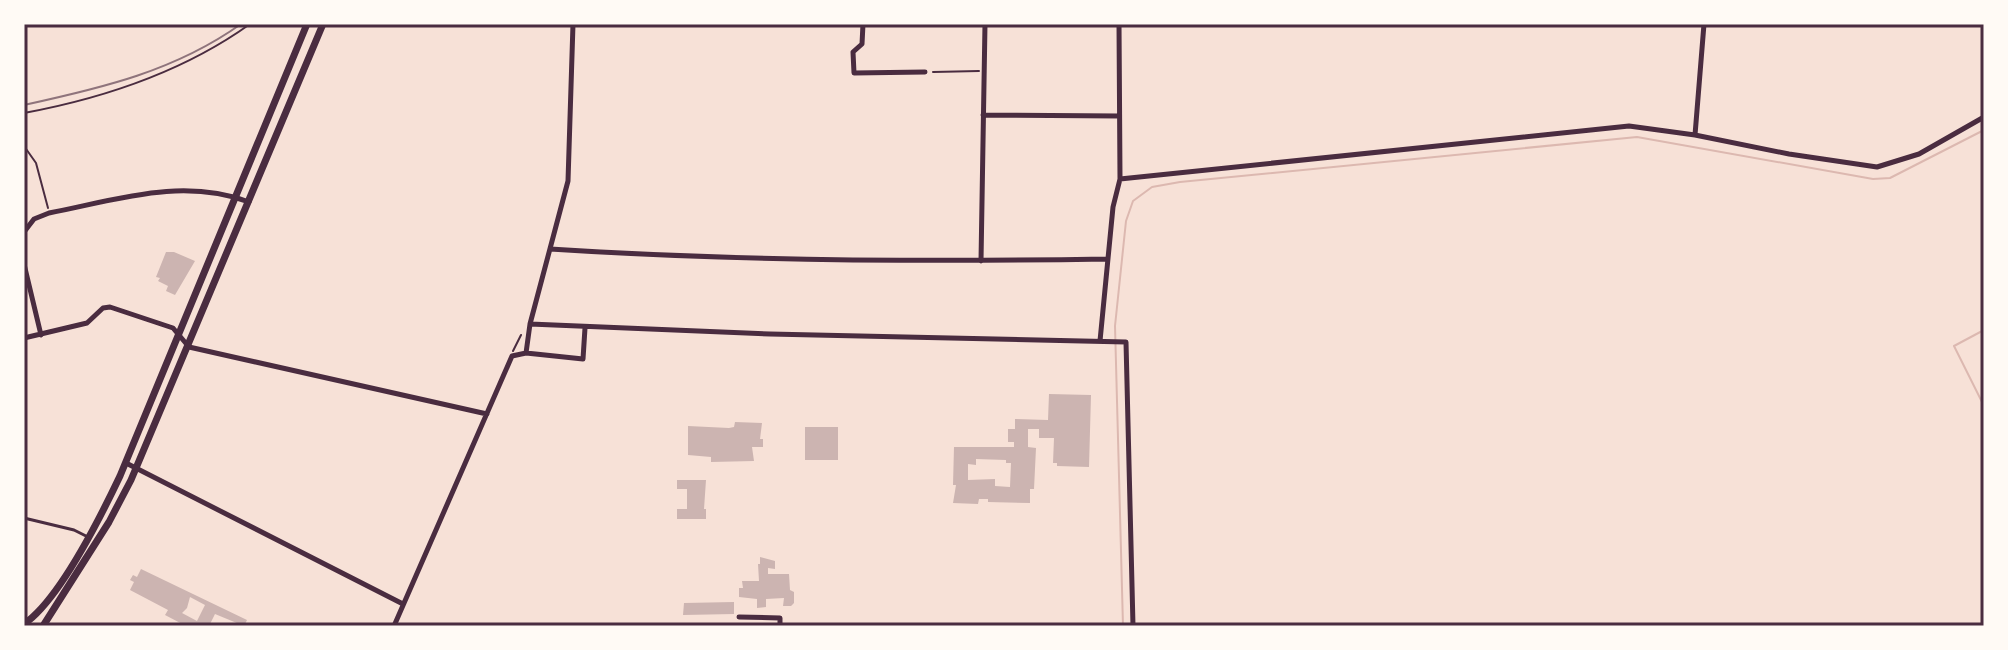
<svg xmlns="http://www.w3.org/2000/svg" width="2008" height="650" viewBox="0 0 2008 650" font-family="'Source Serif 4',serif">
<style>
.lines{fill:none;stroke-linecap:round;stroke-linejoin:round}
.stream{stroke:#dcb8b0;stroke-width:2}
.building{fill:#ccb4b1;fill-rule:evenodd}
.path{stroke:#4a2c40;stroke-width:2}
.pedestrian{stroke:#4a2c40;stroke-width:3}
.minor{stroke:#4a2c40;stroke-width:5}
.primary{stroke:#4a2c40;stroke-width:7}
.rail{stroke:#8f747c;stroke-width:2}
.neatline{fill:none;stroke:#4a2c40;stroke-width:3}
</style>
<rect width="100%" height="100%" fill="#f7e1d7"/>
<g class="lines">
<!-- stream -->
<path class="stream" d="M 1984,330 L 1954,346 L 1984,406
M 1123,626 L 1115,326 L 1126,221 L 1133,201 L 1152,187 L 1180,182 L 1637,137 L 1873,179 L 1890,178 L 1984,130"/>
</g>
<!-- building -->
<path class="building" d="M 166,252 L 174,252 L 195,261 L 175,295 L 166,291 L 168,286 L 158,281 L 160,278 L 156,277 Z
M 1049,394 L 1091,395 L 1089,467 L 1057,466 L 1057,463 L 1053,463 L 1054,438 L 1039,438 L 1039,429 L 1028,429 L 1028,447 L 1036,448 L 1034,489 L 1030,489 L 1030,503 L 988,502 L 988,499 L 979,499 L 978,504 L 953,503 L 956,485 L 953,485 L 954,447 L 1014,447 L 1014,442 L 1008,442 L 1008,429 L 1015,429 L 1015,419 L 1048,420 ZM 976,459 L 1006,460 L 1006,463 L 1011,463 L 1010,487 L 995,486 L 995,479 L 968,480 L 968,464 L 976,465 Z
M 735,422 L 762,423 L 760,439 L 763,439 L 763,447 L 752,447 L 754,461 L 711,462 L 711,457 L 688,455 L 688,426 L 729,428 L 734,427 Z
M 805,427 L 838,427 L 838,460 L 805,460 Z
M 677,480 L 706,480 L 704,509 L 706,509 L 706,519 L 677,519 L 677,509 L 687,509 L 687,489 L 677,489 Z
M 760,557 L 775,561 L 775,569 L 768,568 L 768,574 L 789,574 L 790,590 L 794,592 L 794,603 L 791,606 L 783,606 L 784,598 L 766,599 L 766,607 L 757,608 L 757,599 L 739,597 L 739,588 L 743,588 L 742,581 L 759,581 L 758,564 L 760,564 Z
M 141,569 L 247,620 L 244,626 L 215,614 L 209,626 L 186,626 L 165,615 L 168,610 L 130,590 L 134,582 L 130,580 L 133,575 L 137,577 ZM 190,597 L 205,605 L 197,621 L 182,613 L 187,608 Z
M 734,602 L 734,614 L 683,615 L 684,603 Z"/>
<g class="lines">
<!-- path -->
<path class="path" d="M 933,72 L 979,71
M 24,113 C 105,98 183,72 250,24
M 24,146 L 36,163 L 48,208
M 513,351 L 521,335"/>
<!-- pedestrian -->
<path class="pedestrian" d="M 24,518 L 74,530 L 88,537"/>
<!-- minor -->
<path class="minor" d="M 863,24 L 862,44 L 853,52 L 854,73 L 925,72
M 983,115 L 1119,116
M 1695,135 L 1704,24
M 1120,179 L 1629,126 L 1695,135 L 1789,154 L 1877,167 L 1919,154 L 1984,117
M 24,232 L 34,219 L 49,213 C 116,200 182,177 249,202
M 550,249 C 735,261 922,262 1107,259
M 981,261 L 985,24
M 24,264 L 41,335
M 530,324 L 770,334 L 1126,342 L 1133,626
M 24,338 L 87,323 L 103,308 L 110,307 L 173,328 L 189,347 L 487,414
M 1100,341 L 1113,207 L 1120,179 L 1119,24
M 526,353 L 530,324 L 568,181 L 573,24
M 126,463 L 403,604
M 739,617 L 780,618 L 780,626
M 394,626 L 512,356 L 526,353 L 583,359 L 585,328"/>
<!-- primary -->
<path class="primary" d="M 24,624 C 59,600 101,516 120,476 L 307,24
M 43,626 L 109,522 L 131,480 L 323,24"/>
<!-- rail -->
<path class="rail" d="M 24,105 C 102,88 175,71 241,24"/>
</g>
<!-- border -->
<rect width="2008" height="650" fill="none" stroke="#fffaf5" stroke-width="52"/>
<rect x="26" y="26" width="1956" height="598" class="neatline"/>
</svg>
